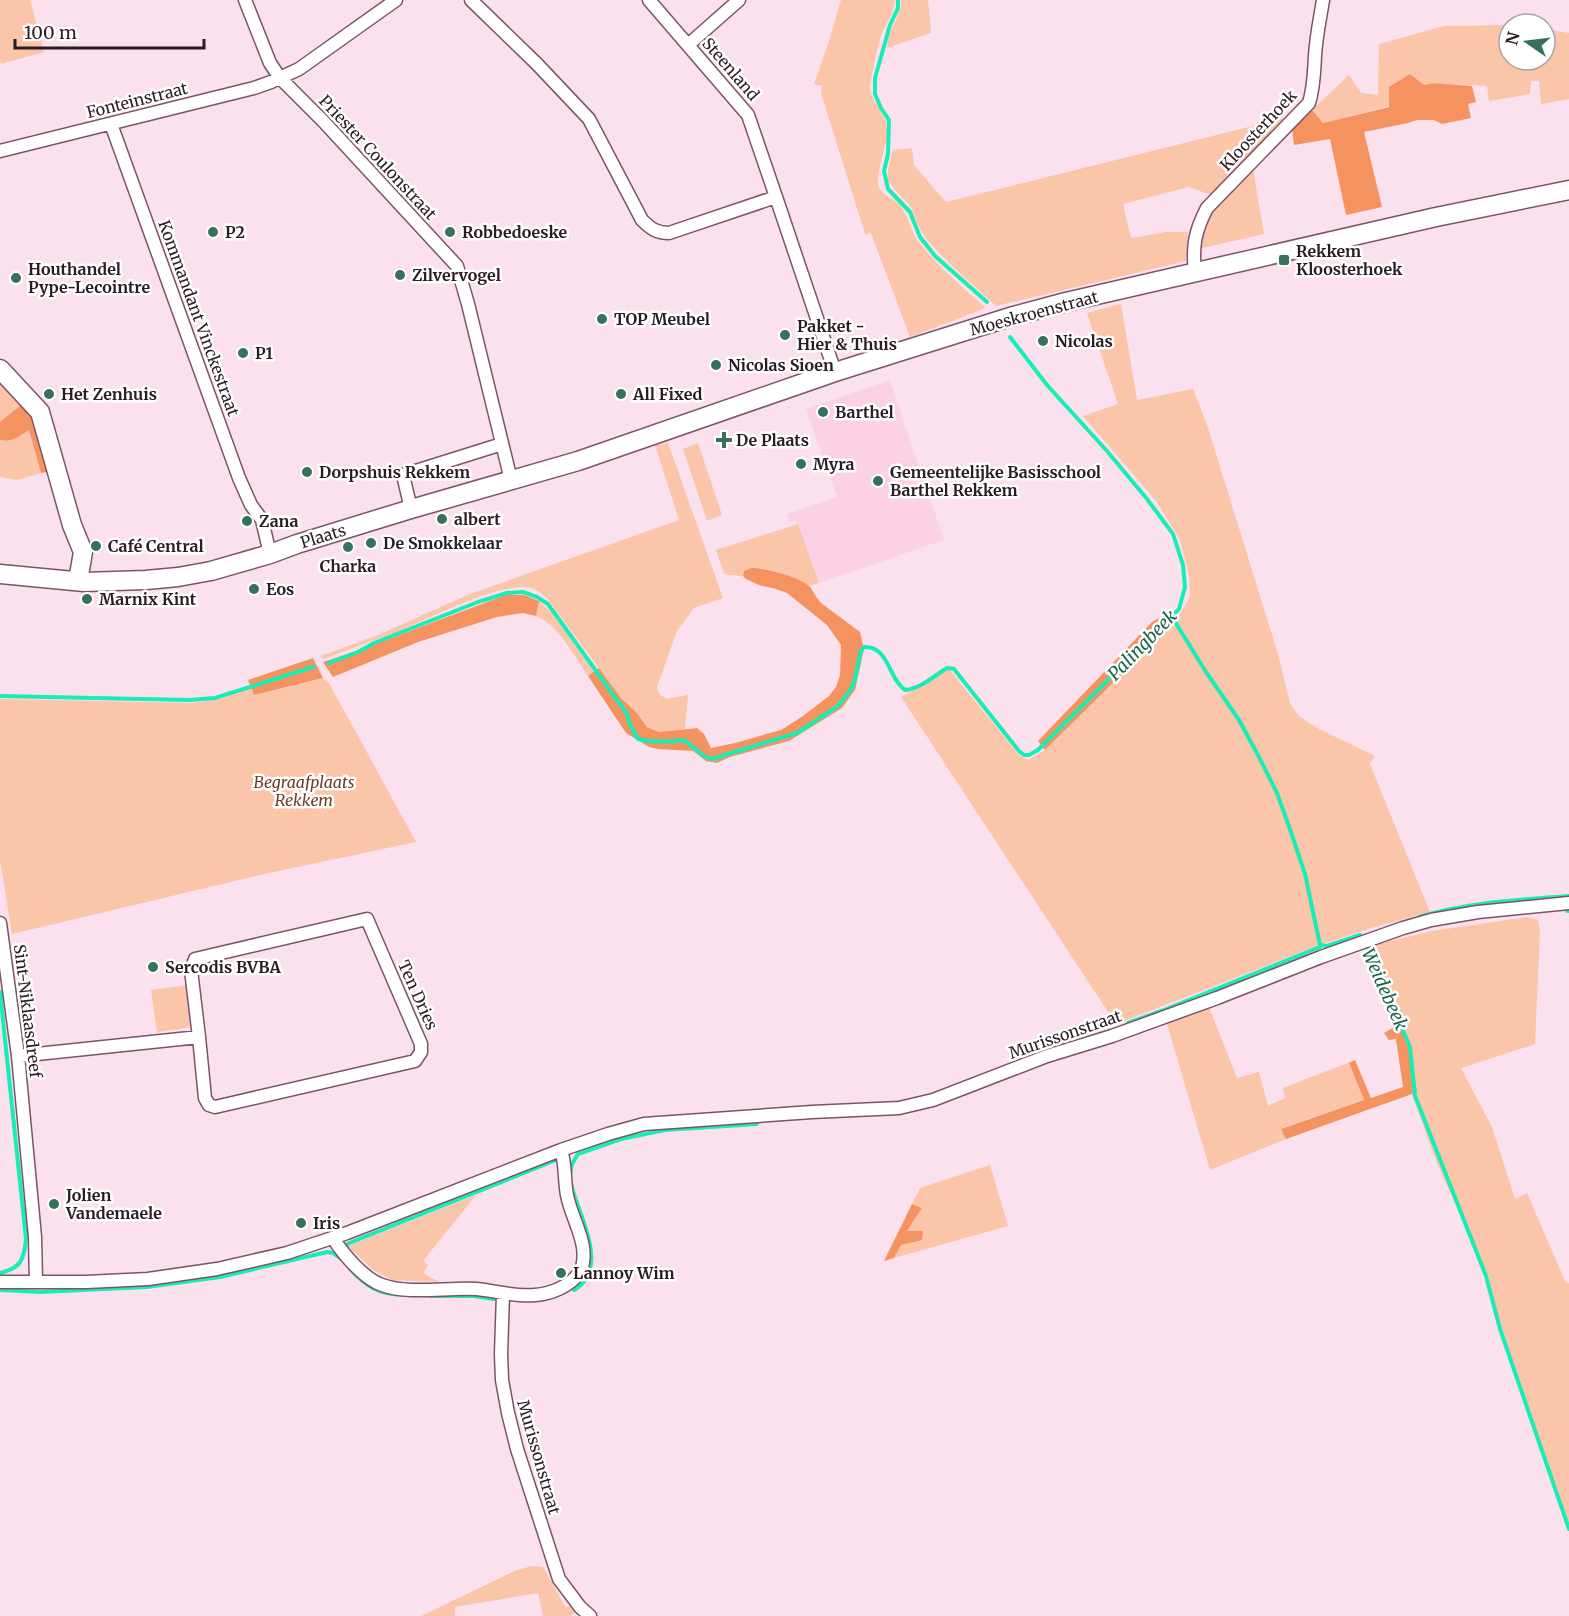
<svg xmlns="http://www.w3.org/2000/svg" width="1569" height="1616" viewBox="0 0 1569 1616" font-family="Merriweather,serif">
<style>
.built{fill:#fcd1e6}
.green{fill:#fbc5aa}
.forest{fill:#f49360}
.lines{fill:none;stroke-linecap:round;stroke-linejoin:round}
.stream{stroke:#17edb5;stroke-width:4}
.street-casing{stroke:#7b5468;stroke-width:15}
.secondary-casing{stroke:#7b5468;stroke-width:21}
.street{stroke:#fff;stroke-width:12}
.secondary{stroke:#fff;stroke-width:18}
.poi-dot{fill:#35715c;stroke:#fff;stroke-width:2}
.labels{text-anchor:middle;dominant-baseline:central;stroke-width:5;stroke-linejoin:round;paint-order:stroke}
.street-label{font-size:16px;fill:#2b1b23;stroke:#fff}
.poi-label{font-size:16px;font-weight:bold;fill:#2b1b23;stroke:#fff;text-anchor:start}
.park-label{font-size:16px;font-style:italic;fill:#6e3d23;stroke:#fff}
.water-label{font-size:18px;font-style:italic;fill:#1d644d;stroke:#fff}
</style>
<rect width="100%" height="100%" fill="#fbe0ed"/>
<!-- built -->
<path class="built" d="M 890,380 L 944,540 L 819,583 L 796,520 L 789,522 L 787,514 L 837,497 L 806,409 Z"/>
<!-- green -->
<path class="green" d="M 0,0 L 30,0 L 44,52 L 1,64 L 0,60 Z
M 841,0 L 895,0 C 894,14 887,21 882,33 C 879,39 870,82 870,87 C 871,103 887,113 887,129 C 888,145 874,175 879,187 C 882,196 893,198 899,204 C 908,214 910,230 918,241 C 937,266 962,287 986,308 L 910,337 L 871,233 L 865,234 L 821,93 L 822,86 L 814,84 L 829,41 Z
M 901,0 L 928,0 L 931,33 L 887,48 L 889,35 L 901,8 Z
M 1509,25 L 1509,60 L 1545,60 L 1545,29 L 1569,33 L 1569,99 L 1541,104 L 1539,81 L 1531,81 L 1530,94 L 1489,101 L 1487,86 L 1434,83 L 1424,85 L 1410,74 L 1389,87 L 1389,106 L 1323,123 L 1312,110 L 1349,75 L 1361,93 L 1378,95 L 1379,44 L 1444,26 Z
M 1293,116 L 1211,195 L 1189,187 L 1123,204 L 1131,238 L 1166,232 L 1188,232 L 1186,261 L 996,306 L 951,265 L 927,240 L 918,225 L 911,207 L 893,188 L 888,180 L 888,169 L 893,150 L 912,148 L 914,165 L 946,202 Z
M 1253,169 L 1264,234 L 1198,249 L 1206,220 L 1218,203 Z
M 1121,304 L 1137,400 L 1193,389 L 1208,428 L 1278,654 L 1290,704 L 1300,717 L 1319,729 L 1375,756 L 1370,764 L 1430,912 L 1374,927 L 1320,945 L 1116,1024 L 901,697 L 949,669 L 1018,754 L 1024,758 L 1029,760 L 1045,750 L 1175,622 L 1190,597 L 1189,575 L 1180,540 L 1157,502 L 1083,416 L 1118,404 L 1087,313 Z
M 0,380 L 22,404 L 0,422 Z
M 29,430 L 41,473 L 17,480 L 0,477 L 0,440 C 11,443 20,436 29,430 Z
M 668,443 L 723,598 L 694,608 L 677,631 L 657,687 L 660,695 L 667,699 L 688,695 L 685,729 L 659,732 L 647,727 L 637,713 L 621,698 L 547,598 C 541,593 536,588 527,587 C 493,585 430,618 397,632 C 372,641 347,650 323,659 L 321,656 L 378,635 L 470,594 L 679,520 L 655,445 Z
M 698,443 L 722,515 L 707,521 L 683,449 Z
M 798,524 L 819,583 L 809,586 C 790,577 765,563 744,571 L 743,576 L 728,575 L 724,573 L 716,550 Z
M 539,601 L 551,612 L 594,672 L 588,676 C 574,656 559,625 536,616 Z
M 323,678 L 329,683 L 416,842 L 269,873 L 12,934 L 0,860 L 0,699 L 191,703 L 220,699 L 251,689 L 254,695 Z
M 1528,917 L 1538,920 L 1540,932 L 1535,1044 L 1461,1068 L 1492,1127 L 1515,1199 L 1527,1193 L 1566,1283 L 1569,1283 L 1569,1524 L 1500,1325 L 1488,1276 L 1436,1161 L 1412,1094 L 1417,1090 L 1403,1031 L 1396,1026 L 1390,994 L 1366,947 L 1432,931 Z
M 188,985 L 193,1027 L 157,1032 L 151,990 Z
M 1209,1007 L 1237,1078 L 1259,1072 L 1268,1106 L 1285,1098 L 1283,1088 L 1355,1060 L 1349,1063 L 1364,1100 L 1282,1128 L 1286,1139 L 1210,1170 L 1167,1024 Z
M 990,1165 L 1008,1226 L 894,1258 L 906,1232 L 922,1208 L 912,1204 L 920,1188 Z
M 476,1195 L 423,1261 L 428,1265 L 423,1273 L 439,1282 L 392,1280 L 373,1270 L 348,1246 Z
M 532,1566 L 543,1567 L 566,1608 L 570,1605 L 581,1615 L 577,1611 L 571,1616 L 543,1616 L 538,1593 L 455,1607 L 455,1616 L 421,1616 L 517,1570 Z"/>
<!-- forest -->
<path class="forest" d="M 1410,74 L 1424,85 L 1434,83 L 1472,86 L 1476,102 L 1468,104 L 1471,118 L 1442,124 L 1434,120 L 1417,120 L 1408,123 L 1364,132 L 1382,207 L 1346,215 L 1330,139 L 1294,145 L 1292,129 L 1312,110 L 1323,123 L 1389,107 L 1389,87 Z
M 22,404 L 30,411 L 47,472 L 41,473 L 29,430 C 20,436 11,443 0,440 L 0,422 Z
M 751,568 C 766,568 800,577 810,587 C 814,592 816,598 821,603 L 860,632 L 864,649 L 855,690 L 842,708 L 789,741 L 730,757 L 717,763 L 706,761 L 693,751 L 658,749 L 649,747 L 626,733 L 588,676 L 599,668 L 621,698 L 637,713 L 647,727 L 659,732 L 697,728 L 704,734 L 711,748 L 735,743 L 781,730 L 803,716 L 829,696 L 836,687 L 840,675 L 841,645 L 827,625 L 787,593 L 776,589 L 759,585 L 746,579 L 743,576 L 744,571 Z
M 506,595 L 524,595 L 539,601 L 536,616 L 523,613 L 497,617 L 418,642 L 333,677 L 323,662 C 385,642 445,617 506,595 Z
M 1169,612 L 1175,622 L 1045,750 L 1038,741 L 1152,622 Z
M 313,658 L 323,678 L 254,695 L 248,680 Z
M 1396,1026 L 1403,1031 L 1406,1037 L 1417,1091 L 1412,1094 L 1286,1139 L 1281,1129 L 1364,1100 L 1349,1063 L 1355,1060 L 1371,1098 L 1403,1087 L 1396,1039 L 1389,1040 L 1384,1033 Z
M 912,1204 L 922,1208 L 907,1231 L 923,1231 L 922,1240 L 901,1245 L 894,1258 L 884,1261 Z"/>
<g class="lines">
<!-- stream -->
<path class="stream" d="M 898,0 L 898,8 L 890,25 L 875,78 L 875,94 L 881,108 L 889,120 L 888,154 L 884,171 L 888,189 L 910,212 L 920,237 L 935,256 L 987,302
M 1172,617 L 1206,672 L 1239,720 L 1259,757 L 1277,793 L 1291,832 L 1305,874 L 1320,945 L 1327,946 L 1360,935 L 1390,991 L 1395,1012 L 1410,1047 L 1415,1096 L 1486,1276 L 1500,1329 L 1569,1529
M 329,663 L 358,652 L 374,643 L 478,602 L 507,593 L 523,592 L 537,597 L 548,604 L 627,714 L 630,725 L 638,739 C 653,743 668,742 684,740 L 704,756 L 712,759 L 797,733 L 838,706 L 850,691 L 854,683 L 861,651 L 864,647 C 889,646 888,678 905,690 C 920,689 934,676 947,668 L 954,669 L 1019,751 L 1024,755 L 1029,755 L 1038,750 L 1179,609 L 1185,587 L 1183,565 L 1173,534 L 1147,499 L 1107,451 L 1047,385 L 1010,337
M 0,696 L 189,700 L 215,698 L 313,667
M 1567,911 L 1569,911
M 1419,917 C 1467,902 1519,900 1569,896
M 0,992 L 26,1239 C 24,1260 21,1268 0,1273
M 1128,1023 L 1164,1010 L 1320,947
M 570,1174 L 572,1164 L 578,1154 L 621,1139 L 665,1130 L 757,1124
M 571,1184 C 577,1210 601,1251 587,1277 C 584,1283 579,1287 574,1290
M 349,1251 L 347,1248 L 347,1244 L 556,1160
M 350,1269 C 366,1287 379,1294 403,1295
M 0,1290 L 40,1292 L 147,1287 L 220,1277 L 327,1252 L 333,1253 L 341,1259
M 431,1296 L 473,1296 L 494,1299"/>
<defs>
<path id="street" d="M 245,0 L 270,63 L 280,78 L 324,122 L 457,266 L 468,304 L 511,480
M 471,0 L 537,64 L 589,119 L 642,220 C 651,229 657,233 669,233 L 776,197 L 835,372
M 649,0 L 748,115 L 776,197
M 688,45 L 739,0
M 111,124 L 239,478 L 251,505 L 262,520 L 270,554
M 0,151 L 254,88 L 271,82 L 299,69 L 396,0
M 1195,273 C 1192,246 1195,231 1207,208 L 1309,103 C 1314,87 1314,73 1315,56 C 1316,37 1320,19 1323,0
M 411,509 L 403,475 L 502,444
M 0,923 L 18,1056 L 35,1237 L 36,1282
M 18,1056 L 199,1037 L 205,1098 L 209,1105 L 215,1107 L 415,1061 L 421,1052 L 421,1044 L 367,919 L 195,959 L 191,970 L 199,1037
M 333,1238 C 343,1254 364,1279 382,1285 C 409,1295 448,1287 477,1289 C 496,1291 516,1297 535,1295 C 551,1294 570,1286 579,1273 C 584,1266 584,1255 583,1247 C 580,1229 570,1212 567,1195 C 564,1180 566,1164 561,1150
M 0,1282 L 86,1282 L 148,1279 L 217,1269 L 287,1253 L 347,1233 L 561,1150 L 608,1134 L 644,1124 L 812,1112 L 899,1108 L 933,1100 L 1047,1056 L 1112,1036 L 1217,998 L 1321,957 L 1403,928 L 1431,920 L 1478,912 L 1569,903
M 503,1294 L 501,1354 L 502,1380 L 508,1413 L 517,1449 L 559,1579 L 580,1607 L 590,1616"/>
<path id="secondary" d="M 0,369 L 40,412 L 72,525 L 83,552 L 79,575
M 0,574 L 84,582 L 146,580 L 178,577 L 211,571 L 270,554 L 297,544 L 411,509 L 578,461 L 835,372 L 1010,317 L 1066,302 L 1436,217 L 1569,190"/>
</defs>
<!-- street casing -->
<use href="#street" class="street-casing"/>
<!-- secondary casing -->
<use href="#secondary" class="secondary-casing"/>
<!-- street -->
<use href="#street" class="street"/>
<!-- secondary -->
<use href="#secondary" class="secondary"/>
</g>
<!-- markers -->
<g class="poi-dot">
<circle cx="213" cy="232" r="6"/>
<circle cx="450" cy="232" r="6"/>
<rect x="1278" y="254" width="12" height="12" rx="3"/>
<circle cx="400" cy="275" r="6"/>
<circle cx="16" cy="278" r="6"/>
<circle cx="602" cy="319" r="6"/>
<circle cx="785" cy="335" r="6"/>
<circle cx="1043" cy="341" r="6"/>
<circle cx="243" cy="353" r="6"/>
<circle cx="716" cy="365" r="6"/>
<circle cx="49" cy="394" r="6"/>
<circle cx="621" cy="394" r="6"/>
<circle cx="823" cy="412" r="6"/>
<path d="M721 431h6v6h6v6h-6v6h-6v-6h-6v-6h6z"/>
<circle cx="801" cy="464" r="6"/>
<circle cx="307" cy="472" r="6"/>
<circle cx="878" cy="481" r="6"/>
<circle cx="442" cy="519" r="6"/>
<circle cx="247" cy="521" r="6"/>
<circle cx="371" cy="543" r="6"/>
<circle cx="96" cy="546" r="6"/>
<circle cx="348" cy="547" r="6"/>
<circle cx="254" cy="589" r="6"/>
<circle cx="87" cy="599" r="6"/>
<circle cx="153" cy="967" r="6"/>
<circle cx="54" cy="1204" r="6"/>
<circle cx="301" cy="1223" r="6"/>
<circle cx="561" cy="1273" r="6"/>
</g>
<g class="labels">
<!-- street labels -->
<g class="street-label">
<text transform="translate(731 69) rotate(49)">Steenland</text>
<text transform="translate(137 100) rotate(-14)">Fonteinstraat</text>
<text transform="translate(1258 130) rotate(-47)">Kloosterhoek</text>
<text transform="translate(378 157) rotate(47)">Priester Coulonstraat</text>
<text transform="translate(1034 313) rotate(-15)">Moeskroenstraat</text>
<text transform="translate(199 318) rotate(70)">Kommandant Vinckestraat</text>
<text transform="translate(323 536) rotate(-17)">Plaats</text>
<text transform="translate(418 995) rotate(66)">Ten Dries</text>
<text transform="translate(28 1011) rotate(83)">Sint-Niklaasdreef</text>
<text transform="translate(1065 1034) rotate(-19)">Murissonstraat</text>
<text transform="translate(539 1457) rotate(74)">Murissonstraat</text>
</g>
<!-- poi labels -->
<g class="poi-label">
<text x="225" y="232">P2</text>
<text x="462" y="232">Robbedoeske</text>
<text x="1296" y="251">Rekkem<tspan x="1296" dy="18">Kloosterhoek</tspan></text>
<text x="28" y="269">Houthandel<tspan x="28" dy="18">Pype-Lecointre</tspan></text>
<text x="412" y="275">Zilvervogel</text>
<text x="614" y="319">TOP Meubel</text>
<text x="797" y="326">Pakket -<tspan x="797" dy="18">Hier &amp; Thuis</tspan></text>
<text x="1055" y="341">Nicolas</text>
<text x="255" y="353">P1</text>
<text x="728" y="365">Nicolas Sioen</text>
<text x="61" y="394">Het Zenhuis</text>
<text x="633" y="394">All Fixed</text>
<text x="835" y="412">Barthel</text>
<text x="736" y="440">De Plaats</text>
<text x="813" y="464">Myra</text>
<text x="319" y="472">Dorpshuis Rekkem</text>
<text x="890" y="472">Gemeentelijke Basisschool<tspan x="890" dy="18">Barthel Rekkem</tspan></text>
<text x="454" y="519">albert</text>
<text x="259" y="521">Zana</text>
<text x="383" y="543">De Smokkelaar</text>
<text x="108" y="546">Café Central</text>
<text x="348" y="566" text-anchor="middle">Charka</text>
<text x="266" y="589">Eos</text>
<text x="99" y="599">Marnix Kint</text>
<text x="165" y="967">Sercodis BVBA</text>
<text x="66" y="1195">Jolien<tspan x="66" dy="18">Vandemaele</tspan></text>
<text x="313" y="1223">Iris</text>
<text x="573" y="1273">Lannoy Wim</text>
</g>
<!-- park labels -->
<g class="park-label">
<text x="304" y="782">Begraafplaats<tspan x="304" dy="18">Rekkem</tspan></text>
</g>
<!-- water labels -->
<g class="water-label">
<text transform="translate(1142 645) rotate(-46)">Palingbeek</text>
<text transform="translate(1385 989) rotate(66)">Weidebeek</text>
</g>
</g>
<!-- north arrow -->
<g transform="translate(1527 42) rotate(284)"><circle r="28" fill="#ffffff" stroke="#aaa4a7" stroke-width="1.5"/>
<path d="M0-4.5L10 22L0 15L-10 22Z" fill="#35715c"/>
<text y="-9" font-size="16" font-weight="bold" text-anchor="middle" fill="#2b1b23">N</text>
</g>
<!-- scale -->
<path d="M15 39v9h189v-9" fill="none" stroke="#2b1b23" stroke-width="3"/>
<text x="24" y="39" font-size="18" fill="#2b1b23" stroke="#ffffff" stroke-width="4.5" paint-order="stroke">100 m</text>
</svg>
